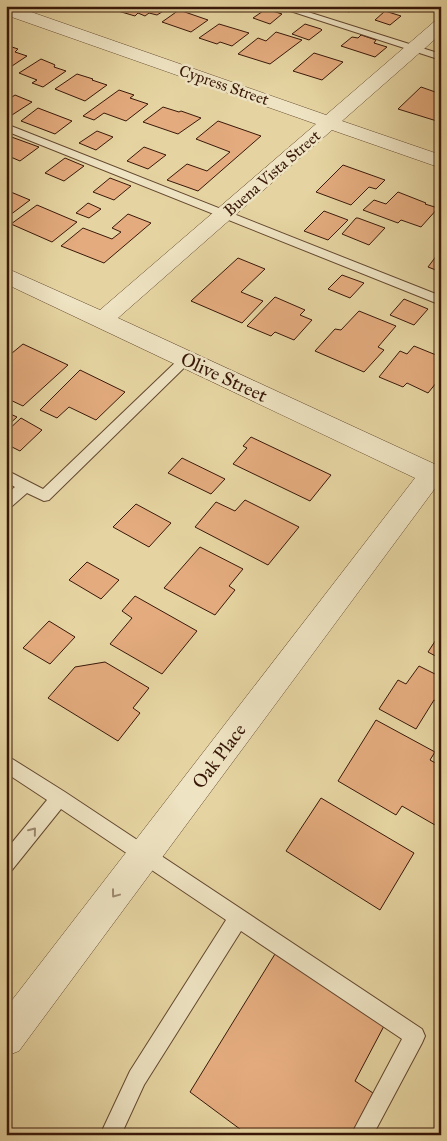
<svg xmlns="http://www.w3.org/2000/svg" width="447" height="1141" viewBox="0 0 447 1141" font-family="'IM FELL Great Primer',serif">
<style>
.building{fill:#e3ab7e;stroke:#391809}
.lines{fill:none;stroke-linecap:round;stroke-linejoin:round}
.lane-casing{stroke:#64472f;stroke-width:2}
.street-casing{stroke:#64472f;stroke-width:1}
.lane{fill:#eee3c2;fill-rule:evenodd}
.street{fill:#eee3c2;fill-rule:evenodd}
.oneway{stroke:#9d886f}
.labels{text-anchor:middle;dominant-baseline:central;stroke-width:5;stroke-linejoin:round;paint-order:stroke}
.far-street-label{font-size:16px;fill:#391809;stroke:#eee3c2}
.street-label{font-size:19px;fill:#391809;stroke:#eee3c2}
</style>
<rect width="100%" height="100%" fill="#e5d4a1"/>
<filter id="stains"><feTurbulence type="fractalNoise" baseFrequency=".004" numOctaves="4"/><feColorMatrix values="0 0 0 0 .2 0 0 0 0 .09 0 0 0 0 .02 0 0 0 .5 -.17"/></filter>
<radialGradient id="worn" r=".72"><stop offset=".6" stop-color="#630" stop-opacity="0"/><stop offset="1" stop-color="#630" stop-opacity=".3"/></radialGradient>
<!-- building -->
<path class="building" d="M 125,6 L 169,6 L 170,7 L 157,15 L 149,13 L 145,16 L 138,13 L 135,16 L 118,11 Z
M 332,6 L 357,6 L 349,12 Z
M 266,9 L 282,14 L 270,24 L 253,18 Z
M 179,10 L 208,20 L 191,32 L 162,22 Z
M 385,11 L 401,16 L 390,25 L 375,20 Z
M 219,24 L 249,33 L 232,46 L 220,42 L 217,44 L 199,38 Z
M 305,24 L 321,29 L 322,30 L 309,40 L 292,34 Z
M 276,32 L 302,40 L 270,64 L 238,54 L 258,38 L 266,41 Z
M 361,35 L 376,40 L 374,43 L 387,47 L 375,57 L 341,46 L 352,37 L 358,38 Z
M 6,45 L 18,49 L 15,52 L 27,56 L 6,70 Z
M 314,53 L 343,62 L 322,80 L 293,71 Z
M 41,59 L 53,64 L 55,65 L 54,67 L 66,71 L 43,87 L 32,83 L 37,80 L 19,73 Z
M 77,74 L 93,79 L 92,80 L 107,85 L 85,101 L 55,89 Z
M 421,87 L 441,94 L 440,122 L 398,109 Z
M 119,90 L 134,95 L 130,98 L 148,104 L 126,121 L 104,113 L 94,120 L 83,116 Z
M 15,95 L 32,102 L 12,115 L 6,112 L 6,101 Z
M 163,107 L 179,112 L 181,111 L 201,118 L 178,134 L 143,122 Z
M 38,108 L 72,121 L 55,134 L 21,121 Z
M 218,121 L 261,136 L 198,191 L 167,180 L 187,164 L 207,171 L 230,152 L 196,139 Z
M 97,131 L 113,137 L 96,150 L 79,143 Z
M 6,135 L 39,147 L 20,161 L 6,155 Z
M 144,147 L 166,155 L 148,169 L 127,161 Z
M 65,158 L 84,166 L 64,181 L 45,173 Z
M 343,165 L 385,180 L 376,189 L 369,187 L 351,205 L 316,192 Z
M 110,178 L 131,186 L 114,200 L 93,192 Z
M 6,190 L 30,200 L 6,218 Z
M 398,192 L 426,203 L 425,204 L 438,208 L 421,227 L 401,220 L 398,223 L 363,210 L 374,200 L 386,204 Z
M 88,203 L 101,209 L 89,218 L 76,213 Z
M 37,205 L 77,222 L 52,242 L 11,224 Z
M 324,211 L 348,220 L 328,240 L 304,231 Z
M 128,214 L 151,223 L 104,263 L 61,246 L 83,228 L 112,239 L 121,232 L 112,228 Z
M 356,218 L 358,218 L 385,228 L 369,245 L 342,234 Z
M 440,251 L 441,251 L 441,272 L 428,267 Z
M 238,258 L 265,269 L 241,292 L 263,301 L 242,323 L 191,301 Z
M 342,275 L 364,283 L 350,298 L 328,289 Z
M 275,297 L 305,310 L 300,315 L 312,320 L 294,340 L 275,332 L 271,336 L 247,326 Z
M 404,299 L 428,309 L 414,325 L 390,315 Z
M 359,311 L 396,326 L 378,347 L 384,350 L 364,372 L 315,351 L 335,329 L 341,330 Z
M 23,344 L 68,365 L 23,406 L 6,398 L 6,380 L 11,376 L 6,373 L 6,358 Z
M 414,346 L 441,357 L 441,377 L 428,393 L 407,383 L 403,387 L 379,377 L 400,351 L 407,354 Z
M 80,370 L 125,392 L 96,420 L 69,407 L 57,418 L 40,410 Z
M 6,412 L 17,417 L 6,427 Z
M 21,418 L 42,430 L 20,451 L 6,444 L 6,432 Z
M 251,437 L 331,475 L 310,501 L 233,464 L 247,448 L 243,446 Z
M 182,458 L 225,479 L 211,494 L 168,473 Z
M 245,500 L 299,527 L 268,565 L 195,527 L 216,502 L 235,511 Z
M 136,504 L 171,523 L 149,547 L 113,527 Z
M 200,547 L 243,569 L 229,586 L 235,590 L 215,615 L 164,588 Z
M 87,562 L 119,580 L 101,599 L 69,580 Z
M 135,596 L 197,631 L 162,674 L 110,644 L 132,618 L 122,611 Z
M 49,621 L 75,637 L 50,664 L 23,648 Z
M 441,632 L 441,659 L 428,652 Z
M 105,662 L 149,688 L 133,708 L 140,713 L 118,741 L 48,698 L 75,667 Z
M 419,666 L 441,677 L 441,704 L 434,700 L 416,729 L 379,709 L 398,680 L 406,684 Z
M 376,720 L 435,752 L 430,760 L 441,766 L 441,815 L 435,825 L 402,806 L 396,815 L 338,781 Z
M 321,798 L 414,853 L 380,910 L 286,851 Z
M 275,954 L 384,1026 L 355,1081 L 373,1093 L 351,1135 L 248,1135 L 190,1092 Z"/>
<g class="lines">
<defs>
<path id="lane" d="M 275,6 L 289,6 L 441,54 L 441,60 Z
M 6,124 L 441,296 L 441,305 L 6,131 Z
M 186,355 L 190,356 L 192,359 L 190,362 L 49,500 L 44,501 L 27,493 L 11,507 L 6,508 L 6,494 L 15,487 L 6,482 L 6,470 L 43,489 L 182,356 Z
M 6,755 L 65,792 L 422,1029 L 425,1036 L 422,1043 L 373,1135 L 351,1135 L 402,1039 L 241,931 L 144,1085 L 121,1135 L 100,1135 L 130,1071 L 226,920 L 61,809 L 12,870 L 6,873 L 6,850 L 47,800 L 6,773 Z"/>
<path id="street" d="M 6,6 L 14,6 L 326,115 L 435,21 L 441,20 L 441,34 L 342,121 L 441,155 L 441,168 L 332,130 L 118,318 L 441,467 L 441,489 L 436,487 L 19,1051 L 6,1056 L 6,1008 L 415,478 L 6,284 L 6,268 L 100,310 L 316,124 L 6,15 Z"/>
</defs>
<!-- lane casing -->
<use href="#lane" class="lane-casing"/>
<!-- street casing -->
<use href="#street" class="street-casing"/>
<!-- lane -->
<use href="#lane" class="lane"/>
<!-- street -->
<use href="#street" class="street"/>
</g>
<!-- one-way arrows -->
<defs><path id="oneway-chevron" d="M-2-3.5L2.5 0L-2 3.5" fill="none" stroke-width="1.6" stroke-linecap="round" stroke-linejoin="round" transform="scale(1.25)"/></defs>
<g class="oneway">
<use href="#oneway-chevron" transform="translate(33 831) rotate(-51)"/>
<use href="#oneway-chevron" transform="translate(115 894) rotate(127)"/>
</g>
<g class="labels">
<!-- far-street labels -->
<g class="far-street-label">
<text transform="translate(224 85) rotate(19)">Cypress Street</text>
<text transform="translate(272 173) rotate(-41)">Buena Vista Street</text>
</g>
<!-- street labels -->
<g class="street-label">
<text transform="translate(224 377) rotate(25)">Olive Street</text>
<text transform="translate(219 756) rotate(-53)">Oak Place</text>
</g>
</g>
<!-- margin -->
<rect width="447" height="1141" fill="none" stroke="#e5d4a1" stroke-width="25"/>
<rect x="8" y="8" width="432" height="1126" fill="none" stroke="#391809" stroke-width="2.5"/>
<rect x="12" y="12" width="422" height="1116" fill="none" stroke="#391809"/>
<rect width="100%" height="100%" filter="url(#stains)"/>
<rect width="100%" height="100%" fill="url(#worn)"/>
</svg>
